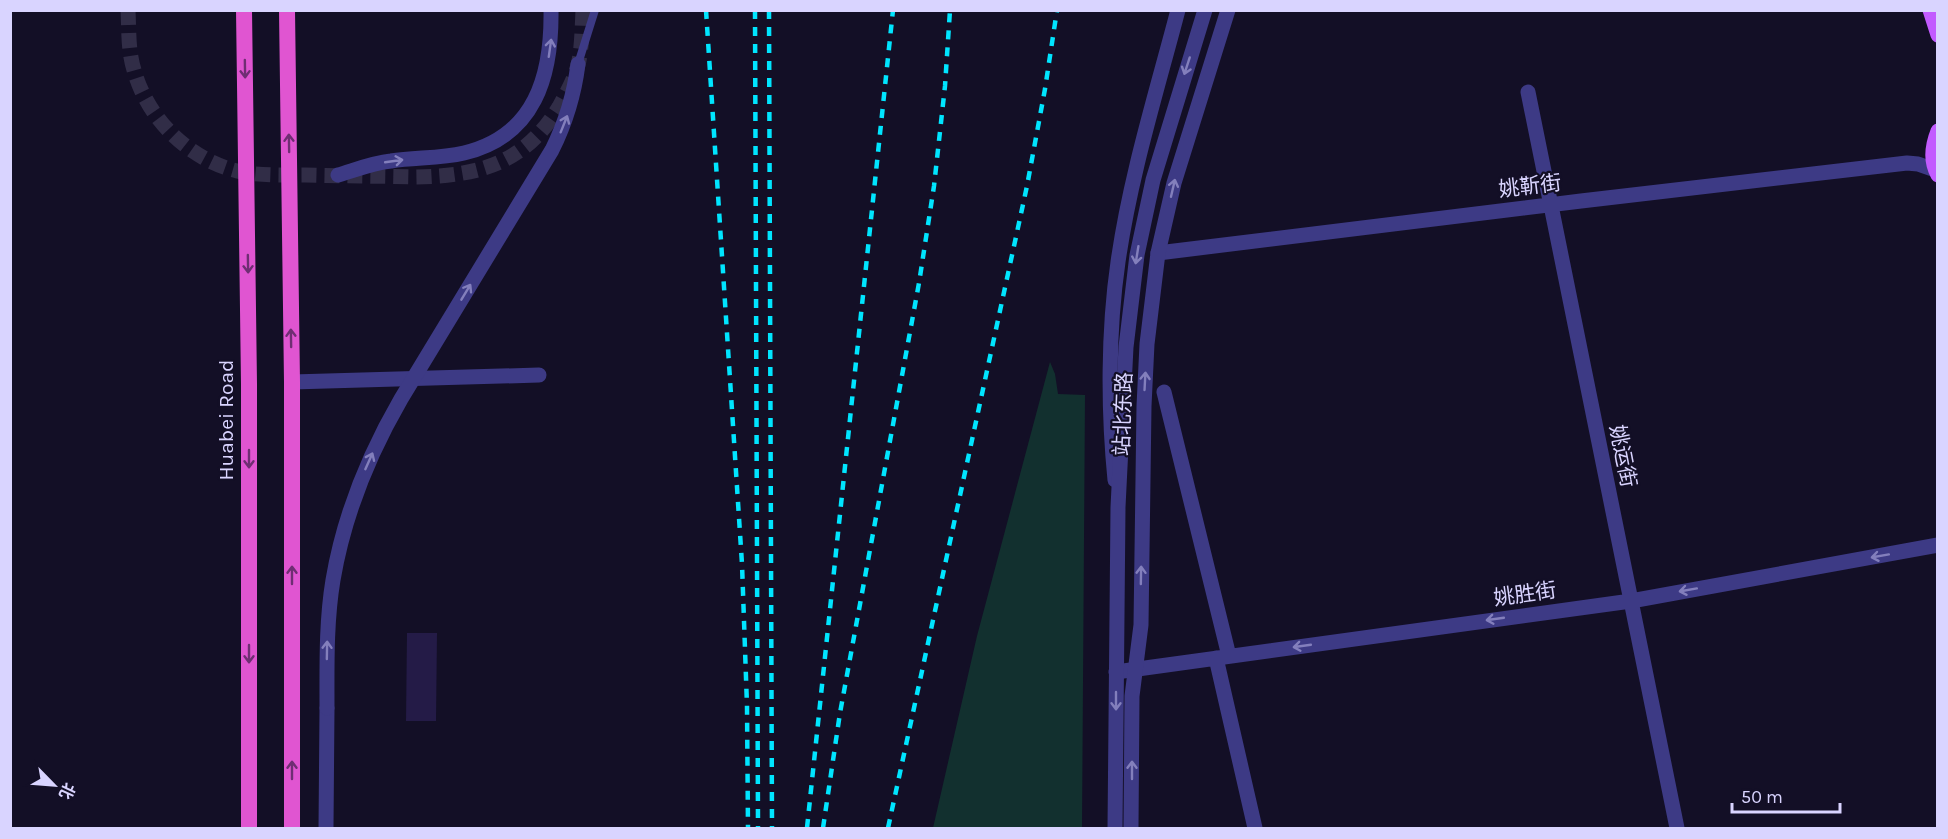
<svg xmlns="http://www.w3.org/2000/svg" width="1948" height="839" viewBox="0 0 1948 839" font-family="Karla,'Noto Sans SC',sans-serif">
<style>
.green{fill:#12302f}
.building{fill:#241b47}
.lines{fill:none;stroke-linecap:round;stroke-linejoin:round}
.minor-tunnel{stroke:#312d47;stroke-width:15;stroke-dasharray:15 8;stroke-linecap:butt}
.service{stroke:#3d3a85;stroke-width:8}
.minor{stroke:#3d3a85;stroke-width:15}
.tertiary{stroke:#3d3a85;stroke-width:15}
.primary{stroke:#c25bff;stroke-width:15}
.trunk{stroke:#e055d1;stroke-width:16}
.rail{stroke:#00e5ff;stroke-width:4.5;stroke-dasharray:9 8;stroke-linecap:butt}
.minor-bridge{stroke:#3d3a85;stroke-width:15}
.oneway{stroke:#837fbc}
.oneway2{stroke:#6f2e73}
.labels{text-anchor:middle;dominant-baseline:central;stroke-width:4.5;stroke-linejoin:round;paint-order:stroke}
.street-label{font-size:21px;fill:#d9d4ff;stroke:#130f26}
</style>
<rect width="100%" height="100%" fill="#130f26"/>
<!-- green -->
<path class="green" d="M 1050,362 L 1055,374 L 1058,394 L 1085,395 L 1082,828 L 933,828 L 977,636 Z"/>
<!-- building -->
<path class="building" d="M 407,633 L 437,633 L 436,721 L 406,721 Z"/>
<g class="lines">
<!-- minor-tunnel -->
<path class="minor-tunnel" d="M 128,10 C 129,30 128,51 134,70 C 147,118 188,159 237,171 C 259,176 283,175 305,175 C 342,176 378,176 415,177 C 479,176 524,164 559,107 C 566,94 574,80 578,65 C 582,49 582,28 583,10"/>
<!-- service -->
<path class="service" d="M 578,64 L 595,10"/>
<!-- minor -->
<path class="minor" d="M 1528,92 L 1677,828
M 1158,253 L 1581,201 L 1907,163 L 1918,164 L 1935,170
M 292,382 L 539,375
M 1164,392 L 1229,656
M 1115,480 C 1108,410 1108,331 1118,262 C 1130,177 1156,94 1178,10
M 1216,658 L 1255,828
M 1116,672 L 1631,601 L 1938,545
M 326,828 L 327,708"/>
<!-- tertiary -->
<path class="tertiary" d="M 1115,828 L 1118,507 L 1126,347 L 1137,255 L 1153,180 L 1205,10
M 1131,828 L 1132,696 L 1141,625 L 1144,406 L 1147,344 L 1158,253 L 1174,183 L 1228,10"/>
<!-- primary -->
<path class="primary" d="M 1930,10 L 1938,35
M 1938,131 C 1932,146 1930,161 1938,175"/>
<!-- trunk -->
<path class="trunk" d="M 244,10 L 249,384 L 249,828
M 287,10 L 292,382 L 292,828"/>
<!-- rail -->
<path class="rail" d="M 706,10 L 742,564 L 747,706 L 748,828
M 755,10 L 758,828
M 769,10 L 772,828
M 807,828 L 893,10
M 823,828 L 840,713 L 919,283 L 934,186 L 945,86 L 950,10
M 888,828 L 1027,186 L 1045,89 L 1057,10"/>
<!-- minor-bridge -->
<path class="minor-bridge" d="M 338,175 C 355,170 372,163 391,161 C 415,157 439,159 464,153 C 535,136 552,76 551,10
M 327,708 C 327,666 326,622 333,580 C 344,515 368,456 401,399 L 552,150 C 566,122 574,96 578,64"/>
</g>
<!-- one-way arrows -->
<defs><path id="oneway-shaft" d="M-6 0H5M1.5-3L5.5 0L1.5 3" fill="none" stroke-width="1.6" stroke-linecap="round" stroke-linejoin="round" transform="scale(1.5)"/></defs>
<g class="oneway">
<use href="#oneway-shaft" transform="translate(550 48) rotate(-82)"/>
<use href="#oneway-shaft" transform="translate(1187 66) rotate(108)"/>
<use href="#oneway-shaft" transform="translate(564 124) rotate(-68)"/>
<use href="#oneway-shaft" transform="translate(394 161) rotate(-8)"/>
<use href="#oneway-shaft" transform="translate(1173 188) rotate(-77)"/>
<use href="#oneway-shaft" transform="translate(1137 255) rotate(99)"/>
<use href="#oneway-shaft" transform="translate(466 292) rotate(-59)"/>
<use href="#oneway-shaft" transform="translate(1145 381) rotate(-87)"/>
<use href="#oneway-shaft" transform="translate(369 461) rotate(-66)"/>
<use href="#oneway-shaft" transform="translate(1880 556) rotate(170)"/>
<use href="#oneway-shaft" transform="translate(1141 575) rotate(-89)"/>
<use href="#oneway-shaft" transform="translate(1688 590) rotate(170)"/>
<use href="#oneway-shaft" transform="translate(1495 619) rotate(172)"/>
<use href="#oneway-shaft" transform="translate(1302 646) rotate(172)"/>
<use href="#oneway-shaft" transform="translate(327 650) rotate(-89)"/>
<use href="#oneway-shaft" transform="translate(1116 701) rotate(90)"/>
<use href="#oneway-shaft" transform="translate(1132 770) rotate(-90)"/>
</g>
<g class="oneway2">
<use href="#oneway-shaft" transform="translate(245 69) rotate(89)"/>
<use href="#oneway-shaft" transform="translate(289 143) rotate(-91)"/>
<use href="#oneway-shaft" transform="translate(248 264) rotate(89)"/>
<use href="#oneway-shaft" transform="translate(291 338) rotate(-91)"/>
<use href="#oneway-shaft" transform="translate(249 459) rotate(90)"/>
<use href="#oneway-shaft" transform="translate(292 575) rotate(-90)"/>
<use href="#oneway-shaft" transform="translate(249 654) rotate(90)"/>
<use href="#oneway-shaft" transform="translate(292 770) rotate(-90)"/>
</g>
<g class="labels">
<!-- street labels -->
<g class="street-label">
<text transform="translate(1530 186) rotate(-7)">姚靳街</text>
<text transform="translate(1123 414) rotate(-88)">站北东路</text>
<text transform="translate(226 420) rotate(-90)">Huabei Road</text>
<text transform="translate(1623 456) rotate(79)">姚运街</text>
<text transform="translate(1525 594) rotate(-8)">姚胜街</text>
</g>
</g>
<!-- border -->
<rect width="1948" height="839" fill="none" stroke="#d9d4ff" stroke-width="24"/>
<!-- north arrow -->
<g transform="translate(54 785) rotate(115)" stroke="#130f26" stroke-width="4.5" paint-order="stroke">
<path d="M0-4.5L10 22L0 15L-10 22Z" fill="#d9d4ff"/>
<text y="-9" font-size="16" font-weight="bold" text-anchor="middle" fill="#d9d4ff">北</text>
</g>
<!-- scale -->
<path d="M1732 803v9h108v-9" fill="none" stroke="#d9d4ff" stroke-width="3"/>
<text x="1741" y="803" font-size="18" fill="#d9d4ff" stroke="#130f26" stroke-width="4.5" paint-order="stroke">50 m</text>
</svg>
